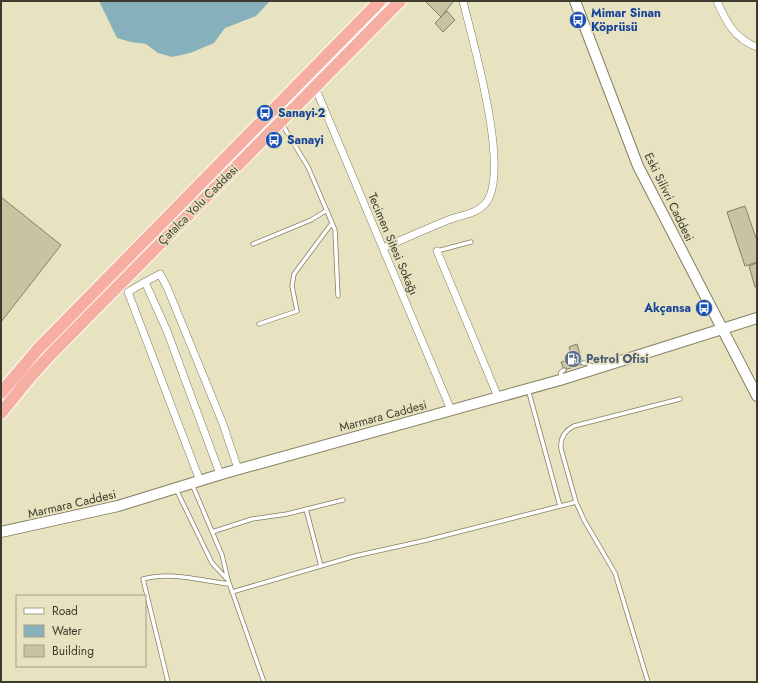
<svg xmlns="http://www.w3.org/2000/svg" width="758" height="683" viewBox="0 0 758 683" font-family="Jost,sans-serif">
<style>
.water{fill:#86b0bc}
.building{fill:#c9c3a2;stroke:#858061}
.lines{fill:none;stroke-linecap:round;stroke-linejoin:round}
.service-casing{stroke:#847f60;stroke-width:5}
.minor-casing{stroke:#847f60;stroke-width:8}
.secondary-casing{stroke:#847f60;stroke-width:12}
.trunk-casing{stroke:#fff;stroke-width:14}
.service{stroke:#fff;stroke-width:3.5}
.minor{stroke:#fff;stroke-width:7}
.secondary{stroke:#fff;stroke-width:10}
.trunk{stroke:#f6aea2;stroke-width:12}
.labels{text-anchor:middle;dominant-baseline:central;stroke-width:3.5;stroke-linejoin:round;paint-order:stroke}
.transit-label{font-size:12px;font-weight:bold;fill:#164399;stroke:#e7e2c0;text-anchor:start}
.street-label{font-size:12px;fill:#3d3b2e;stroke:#e7e2c0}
.service-label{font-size:12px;font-weight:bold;fill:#4e5e75;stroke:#e7e2c0;text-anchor:start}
</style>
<rect width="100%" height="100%" fill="#e7e2c0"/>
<!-- water -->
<path class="water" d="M 99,1 L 270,1 L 256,16 L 225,28 L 214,43 L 190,53 L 172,57 L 158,53 L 146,44 L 131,42 L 117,38 Z"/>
<!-- building -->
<path class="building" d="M 425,1 L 452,1 L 453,2 L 441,17 Z
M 447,11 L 455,20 L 443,32 L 435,23 Z
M 1,197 L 61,245 L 1,322 Z
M 745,206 L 757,241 L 757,262 L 745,266 L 727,212 Z
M 757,263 L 757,287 L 755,287 L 749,266 Z
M 577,344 L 583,364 L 564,370 L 561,362 L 573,359 L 569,347 Z"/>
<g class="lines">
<defs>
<path id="service" d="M 282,124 L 308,167 L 335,230 L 338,296
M 253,244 L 311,220 L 327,210
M 437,251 L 471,242
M 259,324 L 297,311 L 292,286 L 294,274 L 332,223
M 583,363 L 586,363 L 594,367
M 560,379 L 561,372 L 564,370
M 528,389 L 560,506
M 192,484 L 222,555 L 228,580 L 264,682
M 176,489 L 212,563 L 227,579
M 306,509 L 321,566
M 212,532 L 252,519 L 287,514 L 343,500
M 232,592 L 355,556 L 427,540 L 576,502
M 168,682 L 143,579 C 173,571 200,581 229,584
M 648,682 L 615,573 L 584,520 L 576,502 L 561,449 C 560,439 564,431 574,426 L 680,399"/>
<path id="minor" d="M 717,1 C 726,22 735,39 757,47
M 315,87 L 451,410
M 383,248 C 406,238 428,228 451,219 C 462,215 475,214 484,205 C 513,177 472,39 463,1
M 437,251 L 498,397
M 145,282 L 160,274 L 167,287 L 223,424 L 238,469
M 200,481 L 128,292 L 145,282 L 167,331 L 220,474"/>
<path id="secondary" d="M 575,1 L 638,166 L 757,396
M 1,532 L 118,506 L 225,473 L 560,380 L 757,318"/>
<path id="trunk" d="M 1,393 L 38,349 L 380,1
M 1,413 L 31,376 L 53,352 L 400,1"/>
</defs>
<!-- service casing -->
<use href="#service" class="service-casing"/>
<!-- minor casing -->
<use href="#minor" class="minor-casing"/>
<!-- secondary casing -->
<use href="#secondary" class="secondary-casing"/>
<!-- trunk casing -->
<use href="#trunk" class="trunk-casing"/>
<!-- service -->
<use href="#service" class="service"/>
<!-- minor -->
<use href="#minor" class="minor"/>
<!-- secondary -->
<use href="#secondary" class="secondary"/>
<!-- trunk -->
<use href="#trunk" class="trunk"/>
</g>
<!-- icons -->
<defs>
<symbol id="bus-disc" viewBox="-11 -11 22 22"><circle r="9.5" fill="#1a4fb4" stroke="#e7e2c0"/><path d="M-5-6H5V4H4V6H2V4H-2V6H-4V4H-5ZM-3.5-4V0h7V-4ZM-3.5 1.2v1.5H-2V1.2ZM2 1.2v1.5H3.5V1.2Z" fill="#fff"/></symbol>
<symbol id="fuel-disc" viewBox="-11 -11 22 22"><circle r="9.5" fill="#5c6f8a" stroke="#e7e2c0"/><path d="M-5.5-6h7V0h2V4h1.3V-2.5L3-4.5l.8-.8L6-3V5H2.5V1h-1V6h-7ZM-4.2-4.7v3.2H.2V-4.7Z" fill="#fff"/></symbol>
</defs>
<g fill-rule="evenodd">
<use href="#bus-disc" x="568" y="10" width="20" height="20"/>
<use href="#bus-disc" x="255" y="103" width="20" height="20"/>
<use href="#bus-disc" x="264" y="130" width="20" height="20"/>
<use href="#bus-disc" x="694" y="298" width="20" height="20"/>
<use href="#fuel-disc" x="563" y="349" width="20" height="20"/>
</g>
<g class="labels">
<!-- transit labels -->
<g class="transit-label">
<text x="591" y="13">Mimar Sinan<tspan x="591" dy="14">Köprüsü</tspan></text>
<text x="278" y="113">Sanayi-2</text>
<text x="287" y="140">Sanayi</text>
<text x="691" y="308" text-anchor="end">Akçansa</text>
</g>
<!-- street labels -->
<g class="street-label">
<text transform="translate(669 197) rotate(64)">Eski Silivri Caddesi</text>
<text transform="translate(198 205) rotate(-45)">Çatalca Yolu Caddesi</text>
<text transform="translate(393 244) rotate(67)">Tecimen Sitesi Sokağı</text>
<text transform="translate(383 416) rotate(-15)">Marmara Caddesi</text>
<text transform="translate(72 504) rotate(-13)">Marmara Caddesi</text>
</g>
<!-- service labels -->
<g class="service-label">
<text x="586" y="359">Petrol Ofisi</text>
</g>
</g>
<!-- border -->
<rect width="758" height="683" fill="none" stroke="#3d3b2e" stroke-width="4"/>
<!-- legend -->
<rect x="16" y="595" width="130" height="72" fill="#e7e2c0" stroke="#a39f86"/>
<rect x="24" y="608" width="20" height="6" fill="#ffffff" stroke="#a39f86"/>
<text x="52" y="615" font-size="12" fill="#3d3b2e">Road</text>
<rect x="24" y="625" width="20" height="12" fill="#86b0bc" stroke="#a39f86"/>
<text x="52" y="635" font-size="12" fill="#3d3b2e">Water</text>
<rect x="24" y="645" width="20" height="12" fill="#c9c3a2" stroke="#a39f86"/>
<text x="52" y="655" font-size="12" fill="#3d3b2e">Building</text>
</svg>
